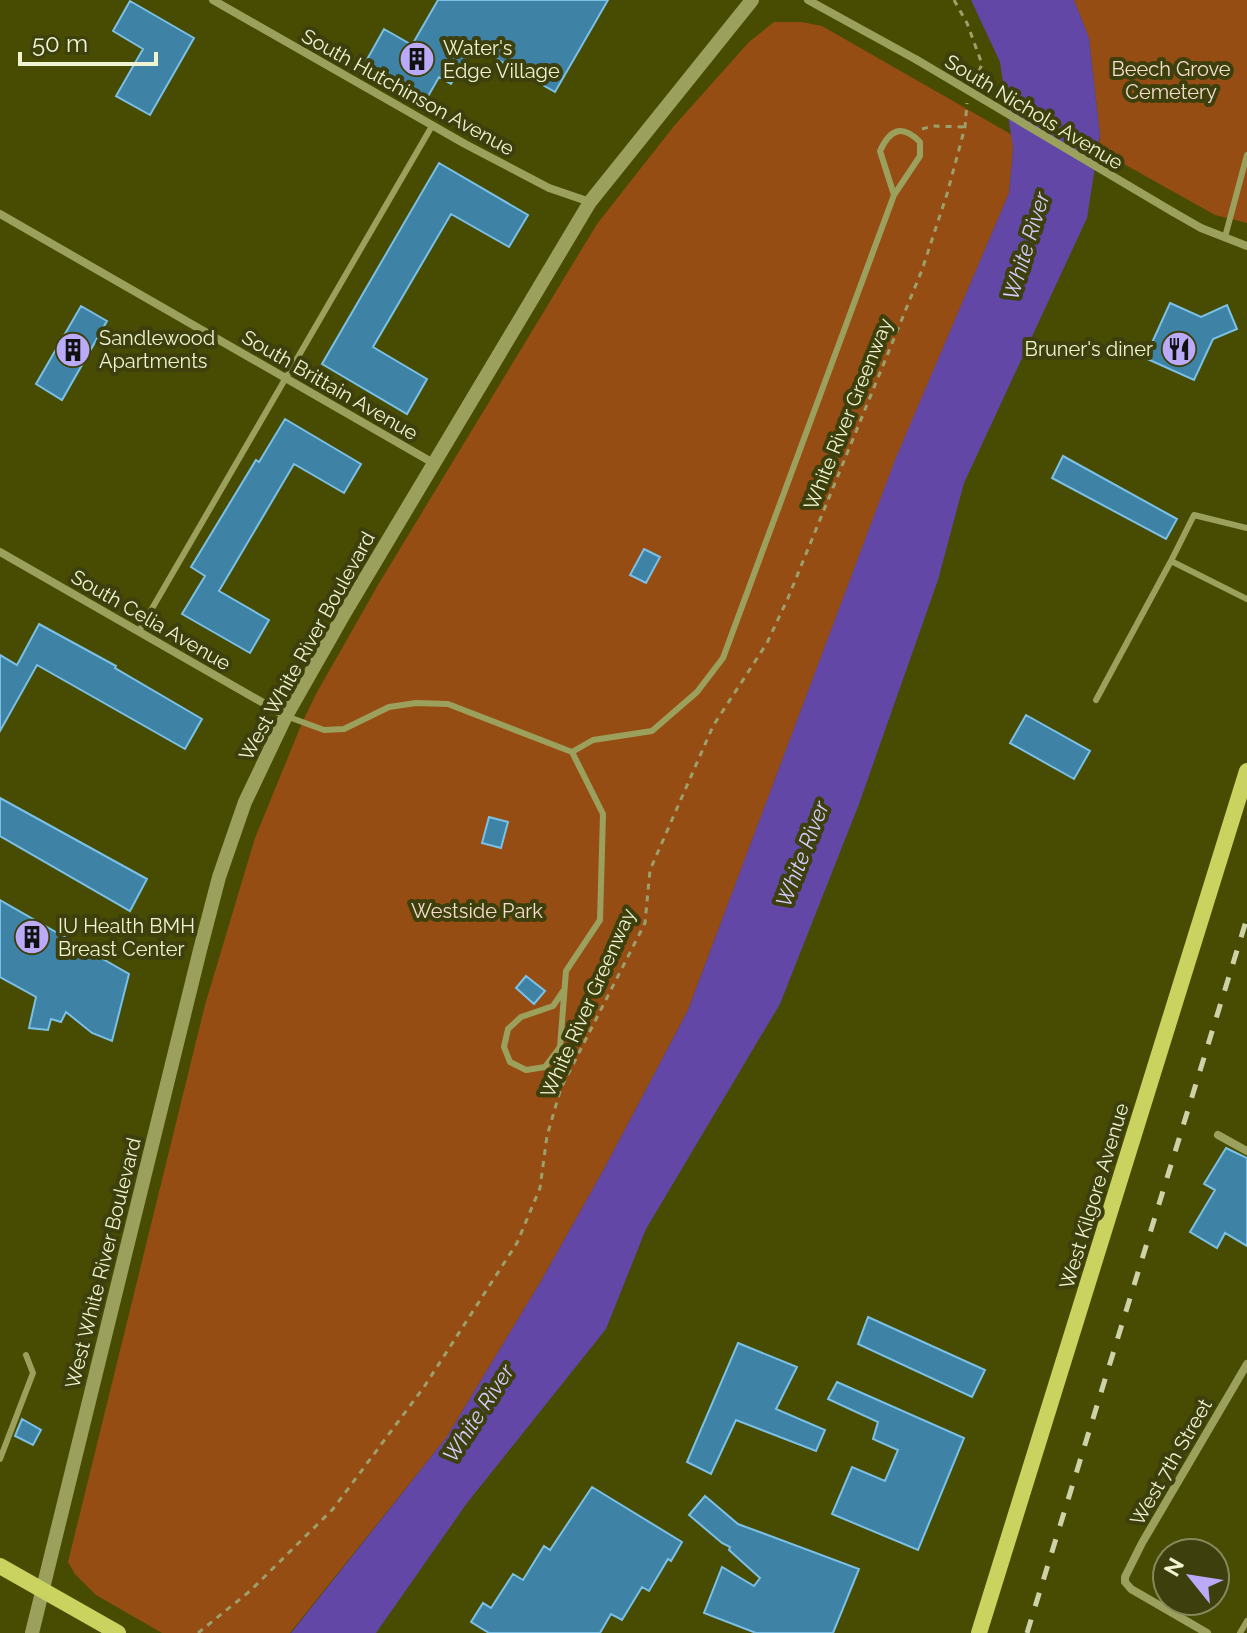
<svg xmlns="http://www.w3.org/2000/svg" width="1247" height="1633" viewBox="0 0 1247 1633" font-family="Raleway,sans-serif">
<style>
.green{fill:#964d13}
.water{fill:#6247a6}
.building{fill:#3e83a6;stroke:#7bc0e6;stroke-width:2}
.lines{fill:none;stroke-linecap:round;stroke-linejoin:round}
.path{stroke:#9ca06a;stroke-width:3;stroke-dasharray:6 6;stroke-linecap:butt}
.service{stroke:#9ba15c;stroke-width:6}
.minor{stroke:#9ba15c;stroke-width:8}
.tertiary{stroke:#9ba15c;stroke-width:14}
.secondary{stroke:#cad35f;stroke-width:16}
.rail{stroke:#ced2a8;stroke-width:5;stroke-dasharray:14 14;stroke-linecap:butt}
.minor-bridge{stroke:#9ba15c;stroke-width:8}
.labels{text-anchor:middle;dominant-baseline:central;stroke-width:8;stroke-linejoin:round;paint-order:stroke}
.poi-label{font-size:20px;fill:#eff3d1;stroke:#3d400d;text-anchor:start}
.park-label{font-size:20px;fill:#f6dccd;stroke:#3d400d}
.street-label{font-size:20px;fill:#eff3d1;stroke:#3d400d}
.water-label{font-size:22px;font-style:italic;fill:#d4cbfe;stroke:#3d400d}
</style>
<rect width="100%" height="100%" fill="#484c02"/>
<!-- green -->
<path class="green" d="M 1074,0 L 1247,0 L 1247,223 L 1215,215 L 1099,150 L 1100,135 L 1089,38 Z
M 774,22 L 801,22 L 822,26 L 1014,136 L 1009,193 L 895,461 L 688,1010 L 604,1169 L 541,1281 L 446,1438 L 290,1633 L 162,1633 L 96,1595 L 75,1574 L 68,1562 L 205,1005 L 255,838 L 302,723 L 316,694 L 378,585 L 597,224 L 674,126 L 749,42 Z"/>
<!-- water -->
<path class="water" d="M 971,0 L 1074,0 L 1089,38 L 1100,135 L 1087,218 L 964,483 L 938,580 L 859,804 L 780,1004 L 646,1229 L 606,1329 L 467,1503 L 376,1633 L 291,1633 L 446,1438 L 541,1281 L 604,1169 L 688,1010 L 895,460 L 1009,193 L 1013,148 L 1000,62 Z"/>
<!-- building -->
<path class="building" d="M 438,0 L 608,0 L 555,92 L 474,46 L 451,84 L 439,77 L 422,107 L 360,72 L 384,29 L 412,45 Z
M 130,1 L 194,38 L 150,115 L 116,96 L 143,49 L 113,31 Z
M 439,163 L 528,215 L 509,247 L 451,214 L 373,347 L 427,379 L 407,414 L 322,364 Z
M 1170,303 L 1201,317 L 1227,305 L 1237,329 L 1213,339 L 1194,380 L 1145,358 Z
M 81,306 L 107,321 L 62,400 L 36,384 Z
M 285,419 L 361,464 L 344,493 L 294,464 L 219,591 L 269,620 L 250,653 L 182,614 L 205,576 L 191,567 L 256,460 L 259,462 Z
M 1063,456 L 1177,519 L 1166,539 L 1052,478 Z
M 644,549 L 660,557 L 646,583 L 630,575 Z
M 39,624 L 116,666 L 115,668 L 202,719 L 185,749 L 37,665 L 0,731 L 0,655 L 17,665 Z
M 1026,715 L 1090,751 L 1074,779 L 1010,743 Z
M 0,798 L 147,879 L 130,911 L 0,836 Z
M 489,817 L 508,822 L 501,848 L 482,843 Z
M 0,900 L 129,974 L 112,1041 L 92,1033 L 66,1012 L 61,1022 L 51,1019 L 48,1030 L 29,1028 L 36,997 L 0,977 Z
M 526,976 L 545,991 L 534,1004 L 516,988 Z
M 1226,1148 L 1247,1158 L 1247,1246 L 1225,1233 L 1217,1248 L 1190,1232 L 1215,1190 L 1204,1184 Z
M 868,1317 L 985,1370 L 972,1397 L 858,1344 Z
M 738,1343 L 797,1367 L 776,1409 L 825,1430 L 816,1451 L 736,1420 L 711,1474 L 687,1462 Z
M 837,1382 L 964,1438 L 918,1550 L 832,1514 L 852,1467 L 885,1481 L 898,1450 L 873,1439 L 878,1422 L 828,1399 Z
M 22,1419 L 41,1430 L 33,1445 L 15,1436 Z
M 592,1487 L 682,1542 L 671,1561 L 668,1559 L 649,1591 L 642,1587 L 622,1620 L 611,1614 L 600,1633 L 489,1633 L 471,1622 L 483,1603 L 491,1608 L 513,1574 L 523,1580 L 544,1546 L 550,1550 Z
M 705,1496 L 738,1524 L 859,1569 L 833,1633 L 756,1633 L 704,1613 L 722,1567 L 754,1586 L 760,1578 L 729,1550 L 730,1547 L 722,1543 L 689,1515 Z"/>
<g class="lines">
<!-- path -->
<path class="path" d="M 954,0 L 967,23 L 982,64 L 975,81
M 922,129 L 933,126 L 965,127
M 198,1633 L 250,1591 L 333,1509 L 424,1387 L 517,1243 L 540,1188 L 547,1136 L 561,1088 L 645,923 L 650,870 L 713,726 L 767,643 L 788,598 L 922,270 L 947,194 L 965,127 L 967,103"/>
<!-- service -->
<path class="service" d="M 1225,237 L 1247,155
M 1171,561 L 1194,515 L 1247,528
M 139,631 L 432,126
M 1096,700 L 1171,561 L 1247,599
M 286,716 L 324,730 L 344,729 L 389,707 L 416,703 L 448,704 L 572,752 L 603,814 L 600,920 L 566,971 L 560,1047 L 545,1067 L 526,1070 L 510,1062 L 504,1047 L 508,1029 L 521,1017 L 553,1006 L 564,990
M 572,752 L 593,740 L 652,731 L 697,692 L 723,658 L 894,195 L 920,156 L 920,142 C 902,124 890,129 880,151 L 894,195
M 0,1459 L 33,1373 L 26,1355
M 1240,1633 L 1247,1621"/>
<!-- minor -->
<path class="minor" d="M 213,0 L 465,144 L 549,188 L 590,202
M 808,0 L 917,60
M 1173,212 L 1201,228 L 1247,246
M 0,214 L 435,464
M 0,552 L 286,716
M 1218,1135 L 1247,1151
M 1207,1633 L 1131,1589 L 1125,1582 L 1125,1577 L 1142,1543 L 1247,1364"/>
<!-- tertiary -->
<path class="tertiary" d="M 32,1633 L 200,950 L 219,877 L 245,802 L 286,716 L 344,614 L 590,202 L 752,0"/>
<!-- secondary -->
<path class="secondary" d="M 0,1566 L 118,1633
M 979,1633 L 1247,771"/>
<!-- rail -->
<path class="rail" d="M 1027,1633 L 1247,918"/>
<!-- minor-bridge -->
<path class="minor-bridge" d="M 917,60 L 1173,212"/>
</g>
<!-- icons -->
<defs>
<symbol id="building-disc" viewBox="-11 -11 22 22"><circle r="9.5" fill="#baaaf7" stroke="#3d400d"/><path d="M-4-6H4V6H1V3H-1V6H-4ZM-2.5-4.3h1.7v1.8h-1.7ZM.8-4.3h1.7v1.8H.8ZM-2.5-1h1.7V.8h-1.7ZM.8-1h1.7V.8H.8Z" fill="#111"/></symbol>
<symbol id="restaurant-disc" viewBox="-11 -11 22 22"><circle r="9.5" fill="#baaaf7" stroke="#3d400d"/><path d="M-5-6h1v4h1v-4h1v4h1v-4h1v5L-1.5 .5V6h-2V.5L-5-1ZM5-6V6H3V1.5H1.5Q1.5-4 5-6Z" fill="#111"/></symbol>
</defs>
<g fill-rule="evenodd">
<use href="#building-disc" x="397" y="39" width="40" height="40"/>
<use href="#restaurant-disc" x="1159" y="329" width="40" height="40"/>
<use href="#building-disc" x="53" y="330" width="40" height="40"/>
<use href="#building-disc" x="12" y="917" width="40" height="40"/>
</g>
<g class="labels">
<!-- poi labels -->
<g class="poi-label">
<text x="443" y="48">Water's<tspan x="443" dy="23">Edge Village</tspan></text>
<text x="99" y="338">Sandlewood<tspan x="99" dy="23">Apartments</tspan></text>
<text x="1153" y="349" text-anchor="end">Bruner's diner</text>
<text x="58" y="926">IU Health BMH<tspan x="58" dy="23">Breast Center</tspan></text>
</g>
<!-- park labels -->
<g class="park-label">
<text x="1171" y="69">Beech Grove<tspan x="1171" dy="23">Cemetery</tspan></text>
<text x="477" y="911">Westside Park</text>
</g>
<!-- street labels -->
<g class="street-label">
<text transform="translate(408 92) rotate(29)">South Hutchinson Avenue</text>
<text transform="translate(1034 112) rotate(31)">South Nichols Avenue</text>
<text transform="translate(330 385) rotate(30)">South Brittain Avenue</text>
<text transform="translate(848 414) rotate(-68)">White River Greenway</text>
<text transform="translate(151 620) rotate(30)">South Celia Avenue</text>
<text transform="translate(307 646) rotate(-61)">West White River Boulevard</text>
<text transform="translate(588 1003) rotate(-66)">White River Greenway</text>
<text transform="translate(1094 1196) rotate(-73)">West Kilgore Avenue</text>
<text transform="translate(103 1263) rotate(-76)">West White River Boulevard</text>
<text transform="translate(1171 1462) rotate(-60)">West 7th Street</text>
</g>
<!-- water labels -->
<g class="water-label">
<text transform="translate(1026 246) rotate(-73)">White River</text>
<text transform="translate(802 854) rotate(-69)">White River</text>
<text transform="translate(478 1413) rotate(-57)">White River</text>
</g>
</g>
<!-- north arrow -->
<g transform="translate(1191 1577) rotate(300)"><circle r="38" fill="#3d400d" stroke="#84885b" stroke-width="2"/>
<path d="M0-6L14 30L0 20L-14 30Z" fill="#baaaf7"/>
<text y="-12" font-size="22" font-weight="bold" text-anchor="middle" fill="#eff3d1">N</text>
</g>
<!-- scale -->
<path d="M20 52v12h136v-12" fill="none" stroke="#eff3d1" stroke-width="4"/>
<text x="32" y="52" font-size="24" fill="#eff3d1" stroke="#3d400d" stroke-width="6" paint-order="stroke">50 m</text>
</svg>
